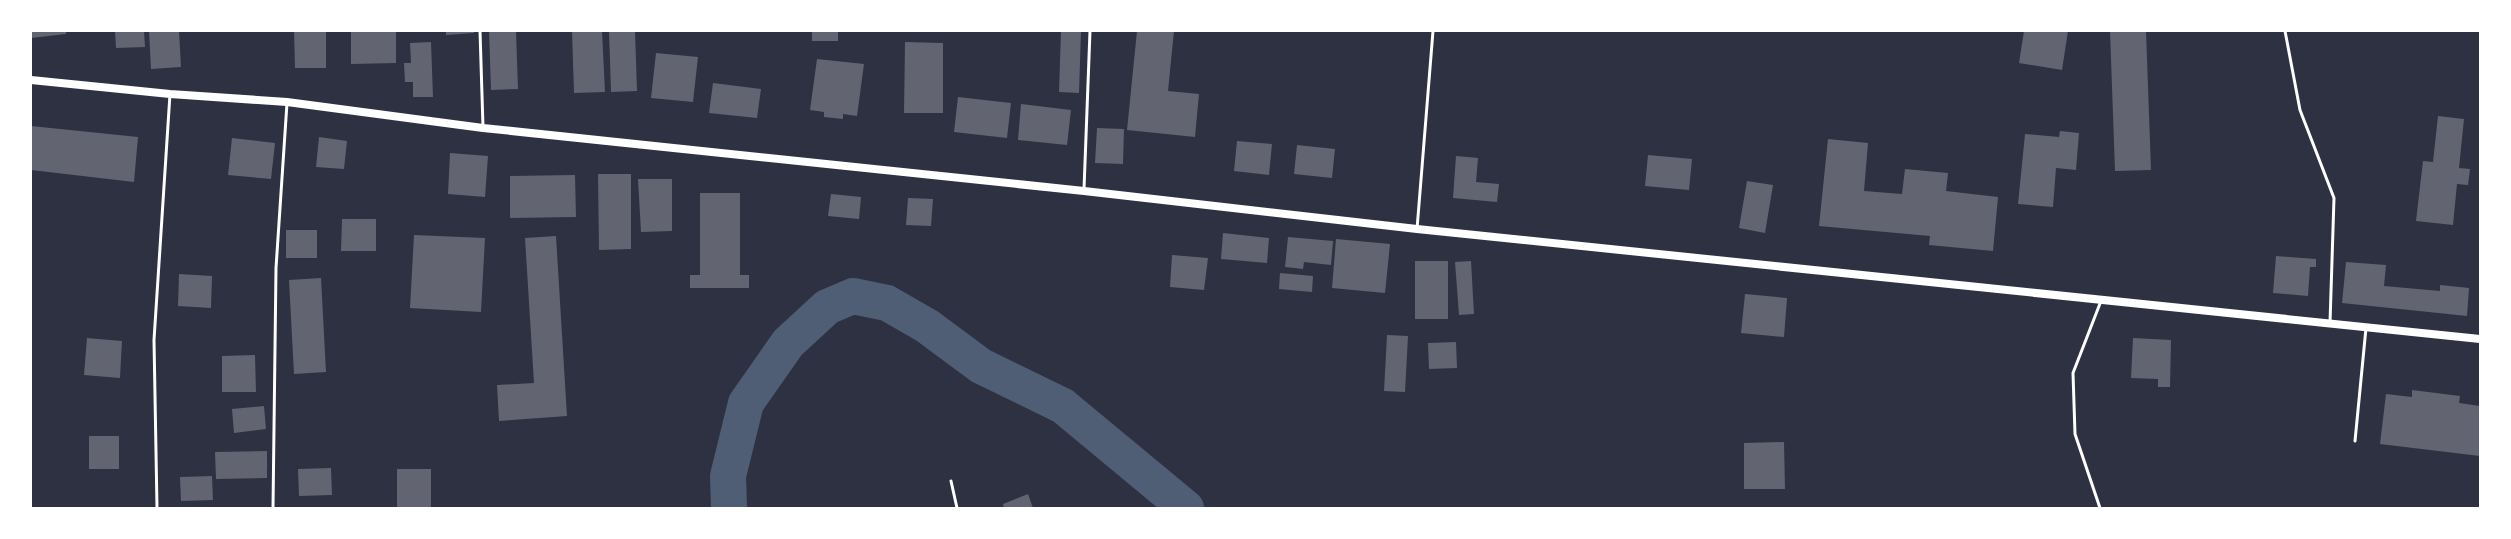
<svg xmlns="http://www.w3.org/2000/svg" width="2511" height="539" viewBox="0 0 2511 539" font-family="'Golos Text',sans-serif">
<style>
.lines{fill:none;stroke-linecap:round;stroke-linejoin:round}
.river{stroke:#4f5d75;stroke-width:36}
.building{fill:#626471}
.service{stroke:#fff;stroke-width:3}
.secondary{stroke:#fff;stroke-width:8}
</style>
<rect width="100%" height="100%" fill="#2d3142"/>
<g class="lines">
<!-- river -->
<path class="river" d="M 729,508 L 728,476 L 746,403 L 788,343 L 827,307 L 853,296 L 887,303 L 927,326 L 981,366 L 1063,406 L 1186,508"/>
</g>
<!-- building -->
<path class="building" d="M 31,31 L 66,31 L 66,34 L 31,38 Z
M 115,31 L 144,31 L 145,47 L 116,48 Z
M 149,31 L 179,31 L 181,67 L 151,69 Z
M 294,31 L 326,31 L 326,68 L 295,68 Z
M 351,31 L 396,31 L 396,63 L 351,64 Z
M 446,31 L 474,31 L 474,33 L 446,35 Z
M 489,31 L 516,31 L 518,89 L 491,90 Z
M 572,31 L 602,31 L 605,92 L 574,93 Z
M 609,31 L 635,31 L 637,91 L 611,92 Z
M 812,31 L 838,31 L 838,41 L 812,41 Z
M 1061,31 L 1081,31 L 1079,93 L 1059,92 Z
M 1137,31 L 1174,31 L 1168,91 L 1199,94 L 1195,137 L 1127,130 Z
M 2024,31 L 2068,31 L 2062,70 L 2019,63 Z
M 2110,31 L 2146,31 L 2151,170 L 2115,171 Z
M 431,42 L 433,97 L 413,97 L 413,82 L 405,82 L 404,63 L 411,63 L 410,43 Z
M 905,42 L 943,43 L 943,113 L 904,113 Z
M 656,53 L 698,57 L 693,102 L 651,98 Z
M 817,59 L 864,64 L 857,116 L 843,114 L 843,119 L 824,117 L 824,112 L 810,110 Z
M 713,83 L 761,89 L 757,118 L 709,113 Z
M 958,97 L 1011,103 L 1007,138 L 954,132 Z
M 1021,104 L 1071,110 L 1067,145 L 1018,140 Z
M 2438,116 L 2464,119 L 2459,168 L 2470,169 L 2468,185 L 2457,184 L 2453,225 L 2416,221 L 2423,161 L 2433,162 Z
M 31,126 L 138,137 L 134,182 L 31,170 Z
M 1097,128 L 1124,129 L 1123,164 L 1095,163 Z
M 2060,131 L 2079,133 L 2076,170 L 2056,168 L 2053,207 L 2018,204 L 2025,134 L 2059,137 Z
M 319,137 L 347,141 L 344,169 L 316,167 Z
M 232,138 L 275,143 L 271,179 L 228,175 Z
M 1828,139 L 1868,143 L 1864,191 L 1902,194 L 1905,169 L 1948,173 L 1946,191 L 1998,197 L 1993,251 L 1929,245 L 1930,236 L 1819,226 Z
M 1237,141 L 1272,144 L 1269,175 L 1234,171 Z
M 1297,145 L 1335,149 L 1332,178 L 1294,174 Z
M 450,153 L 488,156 L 485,197 L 448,194 Z
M 1648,155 L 1692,159 L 1689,190 L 1645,186 Z
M 1456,156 L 1478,158 L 1476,182 L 1499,184 L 1497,202 L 1453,198 Z
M 598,174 L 631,174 L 631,249 L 599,250 Z
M 575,175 L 576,217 L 510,218 L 510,176 Z
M 638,179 L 672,179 L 672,231 L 641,232 Z
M 1747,181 L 1773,185 L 1765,233 L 1739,228 Z
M 700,193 L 740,193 L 740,275 L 749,275 L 749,288 L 690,288 L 690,275 L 700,275 Z
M 831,194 L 861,197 L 859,219 L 828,216 Z
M 908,198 L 933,199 L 931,226 L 906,225 Z
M 342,219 L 376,219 L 376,251 L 341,251 Z
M 286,230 L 317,230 L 317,258 L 286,258 Z
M 1223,233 L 1269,238 L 1267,263 L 1221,259 Z
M 414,235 L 485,238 L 481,312 L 410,308 Z
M 556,236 L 567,416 L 499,421 L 497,385 L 534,383 L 525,238 Z
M 1288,237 L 1333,241 L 1331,265 L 1304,262 L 1303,269 L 1285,267 Z
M 1336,239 L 1390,244 L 1385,293 L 1332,288 Z
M 1172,255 L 1208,258 L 1204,290 L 1170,287 Z
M 2276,256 L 2316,259 L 2316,267 L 2310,267 L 2308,296 L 2273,293 Z
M 1415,261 L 1448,261 L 1448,319 L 1415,319 Z
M 1471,261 L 1474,314 L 1459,315 L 1455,262 Z
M 2346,262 L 2386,265 L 2384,286 L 2440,291 L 2440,285 L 2469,288 L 2467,316 L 2342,303 Z
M 1280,273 L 1313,276 L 1312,292 L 1279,289 Z
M 179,274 L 212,276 L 211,308 L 178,306 Z
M 321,278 L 326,372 L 294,374 L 289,280 Z
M 1745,294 L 1787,298 L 1784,337 L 1741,333 Z
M 1387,335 L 1408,336 L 1405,392 L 1384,391 Z
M 87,338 L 122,341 L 120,378 L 84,375 Z
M 2133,338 L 2171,340 L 2170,387 L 2158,387 L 2158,379 L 2131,378 Z
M 1456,342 L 1457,368 L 1429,369 L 1428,343 Z
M 255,355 L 256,392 L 222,392 L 222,356 Z
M 2412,390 L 2460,396 L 2459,403 L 2480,406 L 2480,456 L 2380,444 L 2386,394 L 2412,397 Z
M 264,406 L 266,429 L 234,433 L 232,409 Z
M 89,436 L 119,436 L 119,469 L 89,469 Z
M 1784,442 L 1785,489 L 1744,489 L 1744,443 Z
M 267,451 L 267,478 L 216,479 L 215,452 Z
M 331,468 L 332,495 L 299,496 L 298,469 Z
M 397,469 L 431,469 L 431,508 L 397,508 Z
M 212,476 L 213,500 L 181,501 L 180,477 Z
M 1028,494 L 1033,508 L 1004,508 L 1003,504 Z"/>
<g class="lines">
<!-- service -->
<path class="service" d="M 480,31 L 483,127
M 2285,31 L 2300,110 L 2334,198 L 2330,323
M 1084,189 L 1090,31
M 1417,229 L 1433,31
M 2355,441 L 2366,328
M 951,481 L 957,508
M 157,508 L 154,340 L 170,94
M 273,508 L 276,268 L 287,103
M 2100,508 L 2075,434 L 2073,373 L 2101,301"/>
<!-- secondary -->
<path class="secondary" d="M 31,80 L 170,94 L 287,102 L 483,128 L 1084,191 L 1417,229 L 2480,339"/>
</g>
<!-- border -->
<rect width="2511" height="539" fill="none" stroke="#ffffff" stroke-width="64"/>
</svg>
